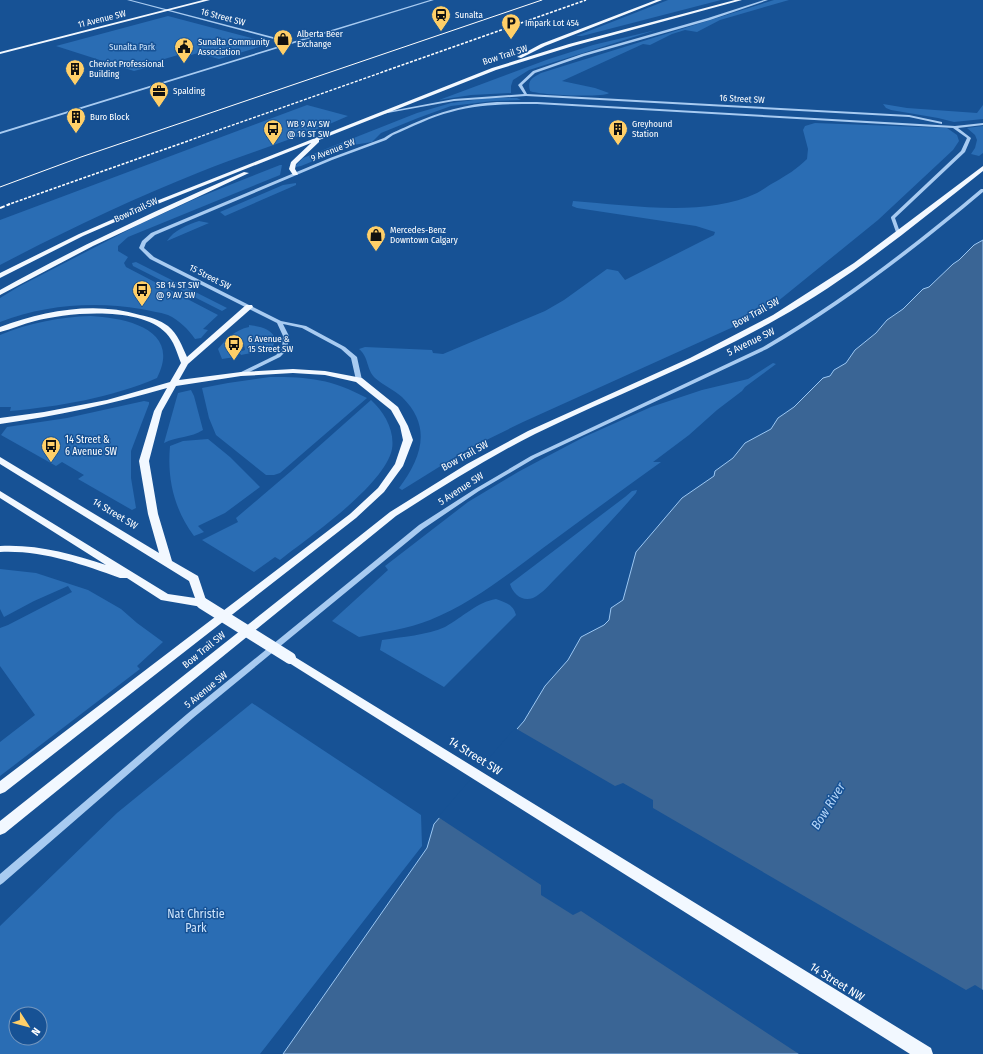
<svg xmlns="http://www.w3.org/2000/svg" width="983" height="1054" viewBox="0 0 983 1054" font-family="'Fira Sans Condensed',sans-serif">
<style>
.green{fill:#2a6db4;fill-rule:evenodd}
.water{fill:#3a6595;stroke:#9bc7f3}
.pier{fill:#175295}
.lines{fill:none;stroke-linecap:round;stroke-linejoin:round}
.minor{fill:#a8cbf1;fill-rule:evenodd}
.major{fill:#f2f8ff;fill-rule:evenodd}
.tram{stroke:#fff;stroke-width:1}
.rail-far1{stroke:#fff;stroke-width:1.5;stroke-dasharray:3 1.5;stroke-linecap:butt}
.rail{stroke:#fff;stroke-width:2;stroke-dasharray:5 2;stroke-linecap:butt}
.major-bridge{stroke:#f2f8ff;stroke-width:12}
.labels{text-anchor:middle;dominant-baseline:central;stroke-width:3;stroke-linejoin:round;paint-order:stroke}
.far-poi-label{font-size:9px;fill:#fff;stroke:#175295;text-anchor:start}
.far-street-label{font-size:9px;fill:#fff;stroke:#175295}
.far-park-label{font-size:9px;fill:#cfe5fc;stroke:#175295}
.street-label{font-size:10px;fill:#fff;stroke:#175295}
.poi-label{font-size:10px;fill:#fff;stroke:#175295;text-anchor:start}
.near-street-label{font-size:12px;fill:#fff;stroke:#175295}
.near-park-label{font-size:12px;fill:#cfe5fc;stroke:#175295}
.near-water-label{font-size:13px;font-style:italic;fill:#b4d5f8;stroke:#175295}
</style>
<rect width="100%" height="100%" fill="#175295"/>
<!-- green -->
<path class="green" d="M 668,0 L 721,0 L 582,36 L 576,36 Z
M 774,0 L 789,0 L 720,20 L 697,32 L 685,30 L 672,34 L 650,45 L 643,44 L 562,81 L 595,88 L 609,93 C 603,98 538,95 530,91 C 527,80 532,78 541,73 Z
M 168,16 L 266,42 L 269,44 L 219,59 L 198,53 L 184,57 L 178,55 L 144,65 L 149,67 L 134,71 L 56,46 Z
M 656,30 L 529,70 L 513,80 L 511,86 L 511,93 L 471,95 L 439,100 L 549,59 L 593,45 Z
M 489,98 L 517,98 L 521,100 L 493,101 L 451,106 L 418,118 L 381,133 L 372,142 L 353,145 L 301,166 L 296,167 L 296,165 L 303,158 L 417,113 L 451,103 Z
M 883,104 L 907,108 L 977,113 L 983,105 L 983,119 L 954,122 L 938,118 L 891,110 L 886,108 Z
M 307,105 L 348,116 C 300,138 249,152 200,172 C 132,199 65,231 0,265 L 0,220 Z
M 815,123 L 947,128 L 957,135 L 959,141 L 953,150 L 878,220 L 772,306 L 731,328 L 523,422 L 468,449 L 402,490 L 399,488 C 421,459 433,427 402,397 C 394,390 383,385 375,378 C 366,369 369,357 359,349 L 365,347 L 432,350 L 433,353 L 443,354 L 545,311 L 564,300 L 607,269 L 618,271 L 625,280 L 714,235 L 715,232 L 696,226 L 577,208 L 572,206 L 573,201 C 630,205 704,218 757,193 C 763,190 769,185 775,182 C 787,175 797,169 807,159 L 808,149 L 803,130 L 805,126 Z
M 983,126 L 983,153 L 979,156 L 971,154 L 975,148 L 977,140 L 975,135 L 967,128 Z
M 280,165 L 282,165 L 280,175 L 128,237 L 118,246 L 118,251 L 128,257 L 124,263 L 126,267 L 218,315 L 203,329 L 208,330 L 201,338 L 195,339 C 188,329 179,320 168,315 C 159,312 150,311 141,309 C 94,301 44,305 0,322 L 0,298 L 18,287 L 138,225 L 197,198 Z
M 296,183 L 296,185 L 225,216 L 220,212 L 283,185 Z
M 199,221 L 209,223 L 167,241 C 174,230 187,225 199,221 Z
M 136,262 L 227,308 L 222,311 L 133,266 L 132,263 Z
M 91,316 C 126,318 182,329 157,378 C 114,397 57,407 10,411 L 11,407 L 0,407 L 0,335 C 29,323 59,317 91,316 Z
M 249,325 C 259,326 274,329 275,340 L 272,349 L 241,355 L 239,352 L 245,350 L 244,345 L 233,347 L 235,357 L 222,359 L 218,349 C 227,338 235,330 249,327 Z
M 773,363 L 776,364 L 745,387 L 742,391 L 717,410 L 689,435 L 653,462 L 661,462 C 621,491 582,519 543,548 C 507,575 472,603 430,620 C 408,629 383,632 359,637 L 332,621 L 388,570 L 385,566 L 468,502 L 518,472 L 546,457 L 584,437 L 651,407 L 702,390 L 748,379 Z
M 270,377 C 310,377 331,379 367,398 L 280,473 L 274,475 L 266,475 L 216,435 L 209,418 L 202,388 L 228,383 Z
M 191,390 L 194,396 L 203,430 C 191,438 177,436 164,443 L 178,393 Z
M 371,400 C 384,412 395,430 392,449 C 385,485 309,537 280,560 L 275,557 L 254,572 L 202,540 L 238,522 L 236,518 L 290,472 Z
M 144,401 L 149,402 L 149,404 L 131,451 L 131,478 L 136,508 L 132,510 L 78,479 L 84,475 L 62,462 L 56,466 L 1,435 L 7,427 L 67,418 Z
M 208,439 L 230,457 L 260,487 L 225,513 L 198,526 L 204,532 L 194,536 C 174,509 167,479 170,446 L 183,441 Z
M 637,490 L 636,493 C 611,522 585,549 558,576 C 551,583 542,594 533,598 C 522,602 513,594 510,584 L 625,497 L 632,491 Z
M 0,569 L 36,573 L 88,590 L 121,609 L 137,623 L 163,642 L 137,666 L 140,669 L 0,776 L 0,742 L 35,715 L 0,666 L 0,628 L 8,625 L 72,592 L 68,586 L 34,601 L 4,617 L 0,609 Z
M 496,599 C 506,603 513,604 516,615 L 444,687 L 380,650 L 382,640 C 401,637 428,635 445,627 C 463,617 477,602 496,599 Z
M 252,703 L 421,815 L 422,846 L 260,1054 L 0,1054 L 0,926 L 117,813 ZM 16,1014 L 40,1014 L 40,1038 L 16,1038 Z"/>
<!-- water -->
<path class="water" d="M 983,240 L 983,1054 L 283,1054 L 427,848 L 434,824 L 524,721 L 545,686 L 568,660 L 581,637 L 604,625 L 609,620 L 611,608 L 623,600 L 636,552 L 682,498 L 714,476 L 715,471 L 733,458 L 745,443 L 771,429 L 778,418 L 794,407 L 823,378 L 830,376 L 834,370 L 846,363 L 855,350 L 876,333 L 887,320 L 903,309 L 923,289 L 929,287 L 953,264 L 959,260 L 974,245 Z"/>
<!-- pier -->
<path class="pier" d="M 515,728 L 615,786 L 623,783 L 653,800 L 653,808 L 966,990 L 975,985 L 983,990 L 983,1054 L 799,1054 L 581,911 L 573,915 L 541,895 L 541,885 L 438,817 Z"/>
<g class="lines">
<!-- minor -->
<path class="minor" d="M 127,0 L 131,0 L 292,42 L 430,0 L 434,0 L 0,134 L 0,132 L 289,43 Z
M 764,0 L 768,0 L 710,20 L 584,56 L 535,73 L 522,85 L 527,94 L 909,115 L 942,122 L 942,124 L 909,117 L 526,96 L 454,101 L 382,114 L 380,113 L 454,99 L 524,94 L 518,85 L 533,71 L 582,54 L 708,18 Z
M 497,102 L 537,102 L 955,126 L 983,123 L 983,125 L 958,128 L 971,138 L 965,152 L 895,218 L 901,235 L 899,236 L 897,235 L 891,218 L 891,217 L 961,151 L 967,138 L 953,128 L 537,104 C 508,104 479,104 451,112 C 431,117 412,127 393,135 L 386,140 L 332,160 L 155,235 L 146,243 L 144,248 L 154,257 L 281,321 L 306,326 L 345,347 L 357,357 L 362,380 L 359,382 L 356,380 L 351,358 L 341,349 L 302,328 L 283,324 L 289,336 L 287,350 L 280,357 L 243,375 L 239,375 L 239,373 L 276,355 L 282,349 L 283,336 L 277,323 L 150,259 L 139,248 L 142,241 L 151,233 L 330,158 L 384,138 C 392,132 402,129 412,124 C 439,112 466,104 497,102 Z
M 981,189 L 983,189 L 983,192 C 914,250 844,304 767,349 L 535,458 L 479,491 L 423,529 L 193,718 L 3,883 L 0,885 L 0,874 L 187,714 L 419,525 L 475,489 L 531,456 L 763,347 C 841,301 912,247 981,189 Z"/>
<!-- major -->
<path class="major" d="M 203,0 L 210,0 L 0,54 L 0,52 Z
M 656,0 L 662,0 L 545,46 L 521,58 L 517,57 L 541,44 Z
M 735,0 L 742,0 L 573,46 L 496,70 L 319,140 L 319,142 L 296,164 L 295,169 L 298,174 L 297,175 L 293,175 L 289,169 L 291,162 L 311,143 L 145,209 L 83,236 L 0,278 L 0,273 L 79,234 L 141,207 L 492,68 L 569,44 Z
M 983,166 L 983,171 C 917,223 851,278 777,319 C 699,363 615,395 535,434 C 487,458 442,487 396,516 L 5,833 L 0,835 L 0,821 L 390,512 L 467,464 L 528,431 L 690,358 L 773,315 L 854,263 Z
M 244,172 L 249,173 L 93,246 L 0,295 L 0,290 C 79,246 161,208 244,172 Z
M 246,305 L 252,305 L 253,307 L 188,364 L 179,380 L 241,372 L 293,369 L 325,371 L 362,378 L 398,407 L 408,426 L 413,440 L 403,466 L 384,492 L 356,518 L 5,792 L 0,794 L 0,781 L 350,514 L 378,488 L 395,464 L 403,440 L 400,426 L 391,410 L 356,382 L 325,375 L 293,373 L 241,376 L 176,386 L 162,411 L 149,461 L 158,514 L 172,561 L 198,576 L 207,603 L 206,606 L 202,607 L 161,600 L 127,578 L 120,578 C 81,564 42,550 0,552 L 0,546 C 37,544 72,554 106,565 L 0,498 L 0,491 L 168,594 L 195,598 L 189,581 L 0,464 L 0,457 L 159,553 L 148,514 L 139,461 L 154,411 L 167,388 C 112,404 57,416 0,424 L 0,418 L 44,412 L 107,400 L 170,382 L 181,363 C 177,353 174,341 166,333 C 141,306 68,312 35,321 C 23,324 12,329 0,332 L 0,327 C 44,311 94,301 140,315 C 150,317 160,320 168,326 C 178,334 182,346 187,357 Z
M 290,654 L 931,1048 L 933,1054 L 910,1054 L 286,661 L 284,658 L 286,655 Z"/>
<!-- tram -->
<path class="tram" d="M 0,187 L 81,157 L 542,0"/>
<!-- rail-far1 -->
<path class="rail-far1" d="M 7,205 L 586,0"/>
<!-- rail -->
<path class="rail" d="M 0,208 L 10,204"/>
<!-- major-bridge -->
<path class="major-bridge" d="M 202,603 L 290,658"/>
</g>
<!-- icons -->
<defs>
<symbol id="station-pin" viewBox="-11 -11 22 30"><path d="M0 17L-7.5 6A9.5 9.5 0 1 1 7.5 6Z" fill="#ffcf68" stroke="#175295"/><path d="M-3-6H3Q5-6 5-4V2Q5 4 3 4L4.5 6H3L1.5 4h-3L-3 6H-4.5L-3 4Q-5 4-5 2V-4Q-5-6-3-6ZM-3.5-4v3h7v-3ZM-3.5 1v1.5H-2V1ZM2 1v1.5H3.5V1Z" fill="#111"/></symbol>
<symbol id="parking-pin" viewBox="-11 -11 22 30"><path d="M0 17L-7.5 6A9.5 9.5 0 1 1 7.5 6Z" fill="#ffcf68" stroke="#175295"/><path d="M-3.5-5.5H1a3.5 3.5 0 0 1 0 7H-1V5.5H-3.5ZM-1-3.4V-.6H.8a1.4 1.4 0 0 0 0-2.8Z" fill="#111"/></symbol>
<symbol id="shop-pin" viewBox="-11 -11 22 30"><path d="M0 17L-7.5 6A9.5 9.5 0 1 1 7.5 6Z" fill="#ffcf68" stroke="#175295"/><path d="M-5-2.5h2.3a2.7 3.5 0 0 1 5.4 0H5L5.5 6h-11ZM-1.5-2.5h3a1.5 2.3 0 0 0-3 0Z" fill="#111"/></symbol>
<symbol id="civic-pin" viewBox="-11 -11 22 30"><path d="M0 17L-7.5 6A9.5 9.5 0 1 1 7.5 6Z" fill="#ffcf68" stroke="#175295"/><path d="M-.6-6.5H3V-4.5H.6V-3L4-1V1h2V6H-6V1h2V-1L-.6-3ZM-1.2 2.5V6h2.4V2.5Z" fill="#111"/></symbol>
<symbol id="building-pin" viewBox="-11 -11 22 30"><path d="M0 17L-7.5 6A9.5 9.5 0 1 1 7.5 6Z" fill="#ffcf68" stroke="#175295"/><path d="M-4-6H4V6H1V3H-1V6H-4ZM-2.5-4.3h1.7v1.8h-1.7ZM.8-4.3h1.7v1.8H.8ZM-2.5-1h1.7V.8h-1.7ZM.8-1h1.7V.8H.8Z" fill="#111"/></symbol>
<symbol id="office-pin" viewBox="-11 -11 22 30"><path d="M0 17L-7.5 6A9.5 9.5 0 1 1 7.5 6Z" fill="#ffcf68" stroke="#175295"/><path d="M-6-3h4V-5.5h4V-3h4V5H-6ZM-1-4.5V-3h2v-1.5ZM-6 0V1H6V0Z" fill="#111"/></symbol>
<symbol id="bus-pin" viewBox="-11 -11 22 30"><path d="M0 17L-7.5 6A9.5 9.5 0 1 1 7.5 6Z" fill="#ffcf68" stroke="#175295"/><path d="M-5-6H5V4H4V6H2V4H-2V6H-4V4H-5ZM-3.5-4V0h7V-4ZM-3.5 1.2v1.5H-2V1.2ZM2 1.2v1.5H3.5V1.2Z" fill="#111"/></symbol>
</defs>
<g fill-rule="evenodd">
<use href="#station-pin" x="430" y="4" width="22" height="30"/>
<use href="#parking-pin" x="500" y="12" width="22" height="30"/>
<use href="#shop-pin" x="272" y="28" width="22" height="30"/>
<use href="#civic-pin" x="173" y="36" width="22" height="30"/>
<use href="#building-pin" x="64" y="58" width="22" height="30"/>
<use href="#office-pin" x="148" y="80" width="22" height="30"/>
<use href="#building-pin" x="65" y="106" width="22" height="30"/>
<use href="#bus-pin" x="262" y="118" width="22" height="30"/>
<use href="#building-pin" x="607" y="118" width="22" height="30"/>
<use href="#shop-pin" x="365" y="224" width="22" height="30"/>
<use href="#bus-pin" x="131" y="279" width="22" height="30"/>
<use href="#bus-pin" x="223" y="333" width="22" height="30"/>
<use href="#bus-pin" x="40" y="435" width="22" height="30"/>
</g>
<g class="labels">
<!-- far-poi labels -->
<g class="far-poi-label">
<text x="455" y="15">Sunalta</text>
<text x="525" y="23">Impark Lot 454</text>
<text x="297" y="34">Alberta Beer<tspan x="297" dy="10">Exchange</tspan></text>
<text x="198" y="42">Sunalta Community<tspan x="198" dy="10">Association</tspan></text>
<text x="89" y="64">Cheviot Professional<tspan x="89" dy="10">Building</tspan></text>
<text x="173" y="91">Spalding</text>
<text x="90" y="117">Buro Block</text>
<text x="287" y="124">WB 9 AV SW<tspan x="287" dy="10">@ 16 ST SW</tspan></text>
<text x="632" y="124">Greyhound<tspan x="632" dy="10">Station</tspan></text>
<text x="390" y="230">Mercedes-Benz<tspan x="390" dy="10">Downtown Calgary</tspan></text>
<text x="156" y="285">SB 14 ST SW<tspan x="156" dy="10">@ 9 AV SW</tspan></text>
<text x="248" y="339">6 Avenue &amp;<tspan x="248" dy="10">15 Street SW</tspan></text>
</g>
<!-- far-street labels -->
<g class="far-street-label">
<text transform="translate(223 17) rotate(15)">16 Street SW</text>
<text transform="translate(102 19) rotate(-14)">11 Avenue SW</text>
<text transform="translate(505 55) rotate(-18)">Bow Trail SW</text>
<text transform="translate(742 99) rotate(3)">16 Street SW</text>
<text transform="translate(333 150) rotate(-22)">9 Avenue SW</text>
<text transform="translate(136 210) rotate(-25)">Bow Trail SW</text>
<text transform="translate(210 277) rotate(27)">15 Street SW</text>
</g>
<!-- far-park labels -->
<g class="far-park-label">
<text x="132" y="47">Sunalta Park</text>
</g>
<!-- street labels -->
<g class="street-label">
<text transform="translate(756 313) rotate(-29)">Bow Trail SW</text>
<text transform="translate(751 342) rotate(-26)">5 Avenue SW</text>
<text transform="translate(465 456) rotate(-29)">Bow Trail SW</text>
<text transform="translate(461 489) rotate(-33)">5 Avenue SW</text>
<text transform="translate(115 514) rotate(31)">14 Street SW</text>
<text transform="translate(204 650) rotate(-39)">Bow Trail SW</text>
<text transform="translate(206 690) rotate(-39)">5 Avenue SW</text>
</g>
<!-- poi labels -->
<g class="poi-label">
<text x="65" y="440">14 Street &amp;<tspan x="65" dy="12">6 Avenue SW</tspan></text>
</g>
<!-- near-street labels -->
<g class="near-street-label">
<text transform="translate(475 756) rotate(32)">14 Street SW</text>
<text transform="translate(837 982) rotate(32)">14 Street NW</text>
</g>
<!-- near-park labels -->
<g class="near-park-label">
<text x="196" y="914">Nat Christie<tspan x="196" dy="14">Park</tspan></text>
</g>
<!-- near-water labels -->
<g class="near-water-label">
<text transform="translate(828 806) rotate(-58)">Bow River</text>
</g>
</g>
<!-- north arrow -->
<g transform="translate(28 1026) rotate(126)"><circle r="19" fill="#175295" stroke="#7497bf"/>
<path d="M0-3L7 15L0 10L-7 15Z" fill="#ffcf68"/>
<text y="-6" font-size="11" font-weight="bold" text-anchor="middle" fill="#ffffff">N</text>
</g>
</svg>
